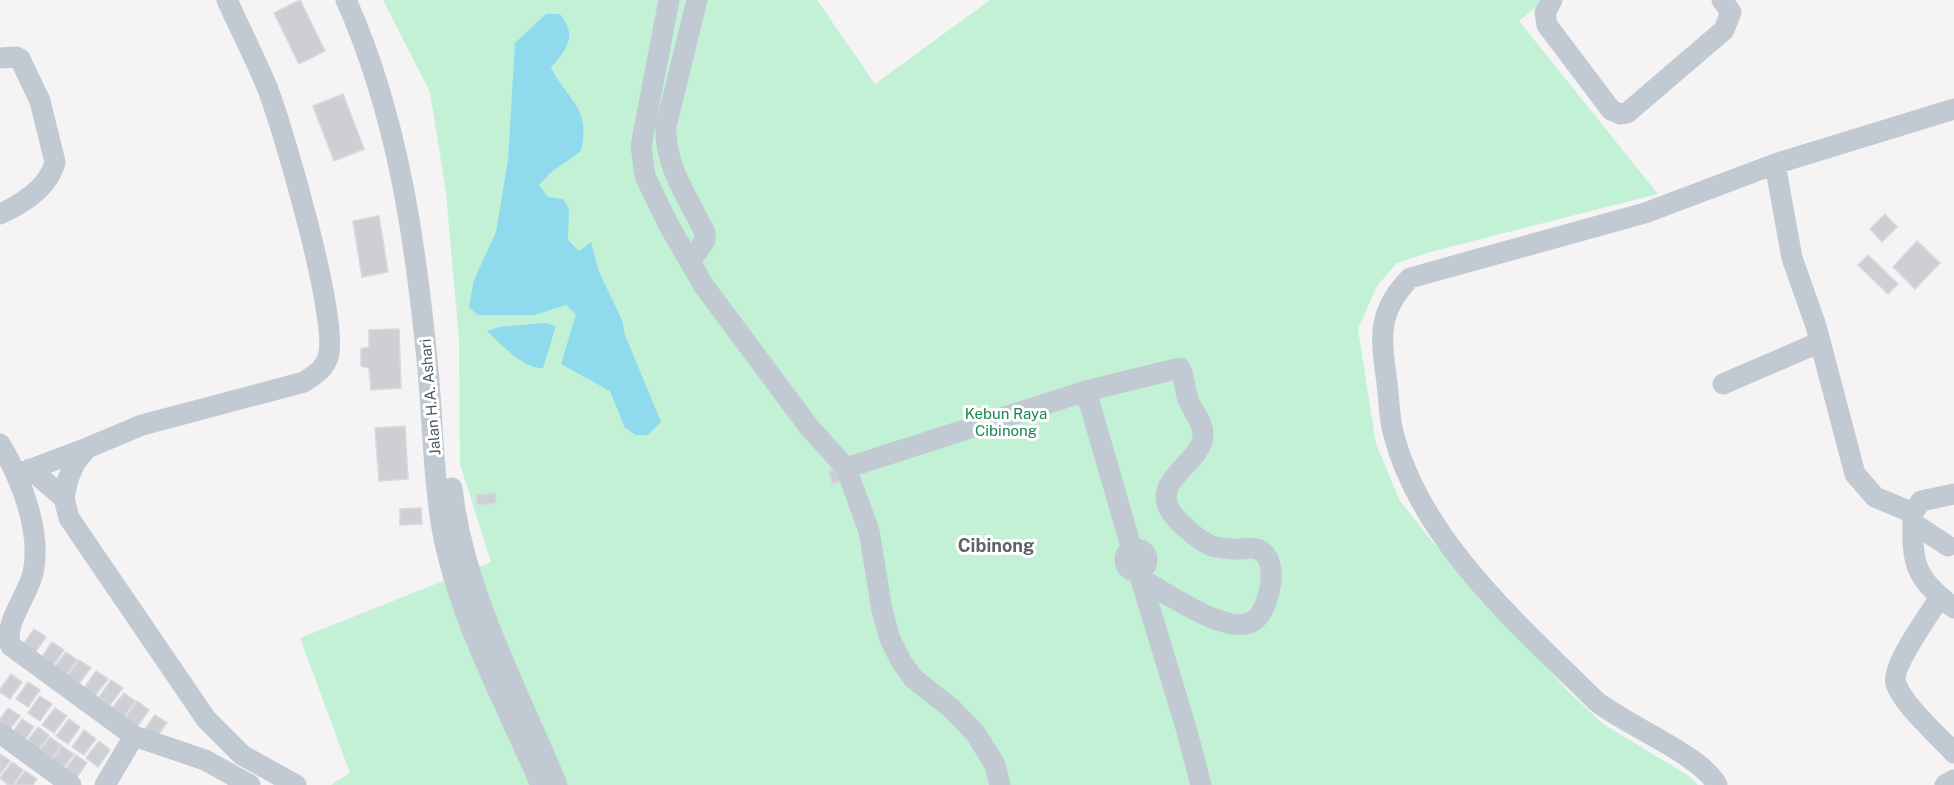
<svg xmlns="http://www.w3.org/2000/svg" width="1954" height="785" viewBox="0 0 1954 785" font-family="'Public Sans',sans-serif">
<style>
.green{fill:#c3f1d5}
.water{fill:#90daee}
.building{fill:#cdcfd5;stroke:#d7d9de;stroke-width:1.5}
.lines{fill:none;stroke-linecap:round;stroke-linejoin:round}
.minor{stroke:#c1cad2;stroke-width:21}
.labels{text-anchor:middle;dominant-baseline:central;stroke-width:6;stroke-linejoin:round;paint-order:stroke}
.street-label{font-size:15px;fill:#4a5661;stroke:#fff}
.park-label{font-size:15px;fill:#17864f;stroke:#fff}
.quarter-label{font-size:18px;font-weight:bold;fill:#5f6368;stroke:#fff}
</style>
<rect width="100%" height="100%" fill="#f5f3f3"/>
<!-- green -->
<path class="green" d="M 383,0 L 817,0 L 875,84 L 990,0 L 1545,0 L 1519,21 L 1658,194 L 1430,252 L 1397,263 L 1377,286 L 1358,329 L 1376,444 L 1400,501 L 1432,541 L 1567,690 L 1603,724 L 1689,776 L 1698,785 L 331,785 L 350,773 L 300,638 L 491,562 L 460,464 L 459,339 L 446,193 L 430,92 Z"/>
<!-- water -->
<path class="water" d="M 546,14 L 560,14 C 578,38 567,47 551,68 C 569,102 591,108 581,151 L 550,173 L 539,185 L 548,197 L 563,199 L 569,209 L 568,240 L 579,251 L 591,242 L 599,272 L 622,320 L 625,335 L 661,422 L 648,435 L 636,435 L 625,428 L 610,391 L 561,364 L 576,314 L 566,305 L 535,315 L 477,315 L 469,307 L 474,280 L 496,232 L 508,160 L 515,43 Z
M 546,323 L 556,326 L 543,368 C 524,370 500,343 487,331 L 499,327 Z"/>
<!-- building -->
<path class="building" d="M 300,0 L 325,51 L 299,64 L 274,13 Z
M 343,94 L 364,149 L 334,161 L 313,106 Z
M 1885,214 L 1897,227 L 1882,242 L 1870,229 Z
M 379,216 L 388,272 L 362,277 L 353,221 Z
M 1917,241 L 1940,263 L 1915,289 L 1893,267 Z
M 1868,255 L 1898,284 L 1888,294 L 1858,265 Z
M 399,329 L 401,388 L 371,390 L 369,368 L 361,366 L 361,349 L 369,347 L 369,330 Z
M 405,426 L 408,479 L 379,481 L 375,428 Z
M 843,467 L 846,480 L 832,484 L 829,471 Z
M 495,493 L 496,503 L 477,505 L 476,495 Z
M 421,508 L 422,524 L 400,525 L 400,509 Z
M 34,629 L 46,637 L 34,654 L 22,646 Z
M 52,642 L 64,650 L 52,667 L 40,659 Z
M 66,652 L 77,660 L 65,677 L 53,669 Z
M 79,660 L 91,668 L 78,685 L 67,677 Z
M 96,671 L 108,679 L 95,696 L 84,688 Z
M 11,674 L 22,682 L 10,699 L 0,692 L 0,689 Z
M 111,680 L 123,688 L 110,705 L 99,697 Z
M 28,682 L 40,690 L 28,707 L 16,699 Z
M 124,693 L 135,701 L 123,718 L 111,709 Z
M 40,696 L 52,704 L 40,721 L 28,713 Z
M 137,701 L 149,710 L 137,727 L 125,718 Z
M 8,708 L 20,716 L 7,733 L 0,728 L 0,719 Z
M 55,708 L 67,716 L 54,733 L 42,725 Z
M 155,715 L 167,723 L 154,740 L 143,731 Z
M 22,719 L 34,727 L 22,744 L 10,736 Z
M 69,719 L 80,727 L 68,744 L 56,736 Z
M 38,727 L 49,735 L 37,752 L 25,744 Z
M 84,730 L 96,739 L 84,755 L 72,747 Z
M 50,737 L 61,745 L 49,762 L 38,753 Z
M 99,741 L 110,750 L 98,767 L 86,758 Z
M 62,746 L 74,754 L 61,771 L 50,763 Z
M 0,754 L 10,761 L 0,774 Z
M 76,755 L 87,763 L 75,780 L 63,772 Z
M 12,762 L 23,770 L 13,785 L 8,785 L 0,778 Z
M 25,771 L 37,779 L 33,785 L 15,785 Z"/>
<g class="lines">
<!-- minor -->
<path class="minor" d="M 227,0 C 240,29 255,58 267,87 C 283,128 340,322 328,357 C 324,370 314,375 304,382 L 142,425 L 87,448 L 75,463 L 68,479 L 64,498 L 69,518 L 206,719 L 242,755 L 296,785
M 346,0 C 398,116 416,244 428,370 C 433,422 433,476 442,528 C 458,617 505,702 541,785
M 669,0 L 641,146 L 645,176 L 668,224 L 704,286 L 809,427 L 846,468 L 869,531 L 882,610 L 890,639 L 901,661 L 913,678 L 952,709 L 976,734 L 995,765 L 1000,785
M 1552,0 L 1545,13 L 1547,25 L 1611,110 L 1620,114 L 1627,113 L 1724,30 L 1731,12 L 1722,0
M 0,58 L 16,57 L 20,59 L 40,101 L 55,162 C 49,187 22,204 0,214
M 1775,164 L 1792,258 L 1816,326 L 1855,474 L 1875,497 L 1913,513 C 1912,564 1913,576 1954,608
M 691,261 L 705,240 L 705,233 C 689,199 664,166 666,126 L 697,0
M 1723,384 L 1820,342
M 1086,391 L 1180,368 C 1185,376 1184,389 1188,399 C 1192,411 1204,422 1203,436 C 1201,463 1152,480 1170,510 C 1177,522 1199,541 1212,546 C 1218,548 1227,548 1234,549 C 1241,550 1250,547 1257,549 C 1281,557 1270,605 1257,618 C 1233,642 1167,592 1142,580
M 0,444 C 21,478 42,532 33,573 C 28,595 2,626 11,646 L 134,736 L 205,760 L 250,785
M 846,468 L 1086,391 L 1132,550
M 30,469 L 64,498
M 18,474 L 87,448
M 452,488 C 463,590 518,690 557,785
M 1913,513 L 1921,501 L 1954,494
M 1913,523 L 1948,546
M1125 560a11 11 0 1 1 22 0a11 11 0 1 1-22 0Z
M 1139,573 L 1186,728 L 1201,785
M 1940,597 C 1930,614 1890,667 1896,684 C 1904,706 1938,735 1954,753
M 0,733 L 71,785
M 105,785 L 134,736
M 1717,785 C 1700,754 1627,726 1596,701 C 1520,626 1420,540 1393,432 C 1389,417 1389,399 1387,383 C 1381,338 1376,313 1410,278 L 1645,213 L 1775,164 L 1954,109
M 1945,785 L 1954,780"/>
</g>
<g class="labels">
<!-- street labels -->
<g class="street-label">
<text transform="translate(430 397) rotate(-95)">Jalan H.A. Ashari</text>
</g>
<!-- park labels -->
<g class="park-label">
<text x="1006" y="413">Kebun Raya<tspan x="1006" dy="17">Cibinong</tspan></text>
</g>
<!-- quarter labels -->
<g class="quarter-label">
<text x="996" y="545">Cibinong</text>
</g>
</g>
</svg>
